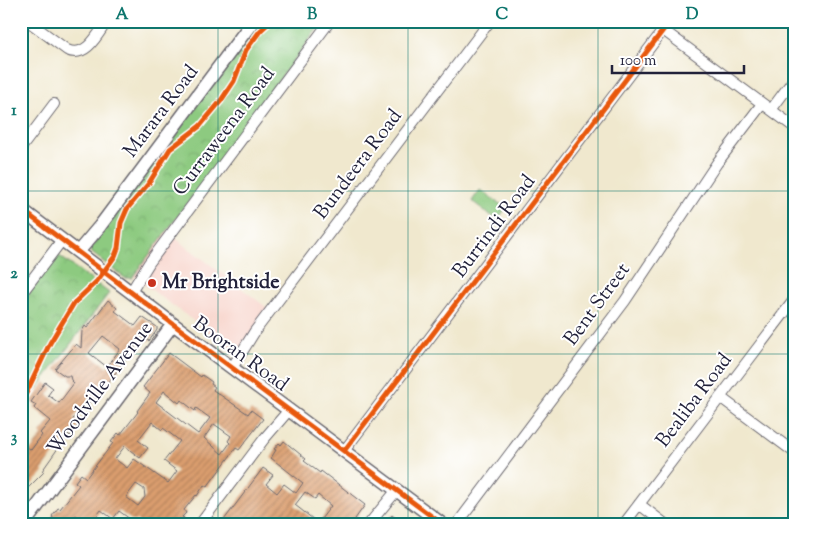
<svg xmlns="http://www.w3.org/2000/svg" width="815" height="545" viewBox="0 0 815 545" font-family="'Sorts Mill Goudy',serif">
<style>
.built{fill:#f7d1c7}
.park{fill:url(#park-crowns);stroke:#58765e}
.pitch{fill:#8dca80;stroke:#58765e}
.building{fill:url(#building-hatch);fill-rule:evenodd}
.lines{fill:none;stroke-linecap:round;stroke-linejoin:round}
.minor-casing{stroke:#6a676e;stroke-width:12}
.tertiary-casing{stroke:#6a676e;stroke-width:15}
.minor{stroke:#fff;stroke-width:10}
.tertiary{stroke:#fff;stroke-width:12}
.cycleway-casing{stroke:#fff;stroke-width:8}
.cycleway{stroke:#e8590c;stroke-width:5}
.grid{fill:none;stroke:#0f766e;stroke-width:1;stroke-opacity:0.55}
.poi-dot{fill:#c8321e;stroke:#fff;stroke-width:2}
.labels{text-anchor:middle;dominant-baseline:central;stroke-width:4;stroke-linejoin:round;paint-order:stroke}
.street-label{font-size:20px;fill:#22223b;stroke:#fff}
.poi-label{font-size:20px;font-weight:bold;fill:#22223b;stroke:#fff;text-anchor:start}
.neatline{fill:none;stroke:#0f766e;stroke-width:2}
.grid-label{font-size:16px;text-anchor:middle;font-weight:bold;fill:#0f766e}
</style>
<defs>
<pattern id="park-crowns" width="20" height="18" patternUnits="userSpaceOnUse" patternTransform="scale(1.25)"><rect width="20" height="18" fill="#8dca80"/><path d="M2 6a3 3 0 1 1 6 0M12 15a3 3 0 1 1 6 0" fill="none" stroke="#79ad70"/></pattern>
<pattern id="building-hatch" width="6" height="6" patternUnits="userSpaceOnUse" patternTransform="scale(1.25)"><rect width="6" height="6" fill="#db9e6e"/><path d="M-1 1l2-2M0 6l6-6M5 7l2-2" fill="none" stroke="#b1805c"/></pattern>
</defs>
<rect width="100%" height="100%" fill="#fff"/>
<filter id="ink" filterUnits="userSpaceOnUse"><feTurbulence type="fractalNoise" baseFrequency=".02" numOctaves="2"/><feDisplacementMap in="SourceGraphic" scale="10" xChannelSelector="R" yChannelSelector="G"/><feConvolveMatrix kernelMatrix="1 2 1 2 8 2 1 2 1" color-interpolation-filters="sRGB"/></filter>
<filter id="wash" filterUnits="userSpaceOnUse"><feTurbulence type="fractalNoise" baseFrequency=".0096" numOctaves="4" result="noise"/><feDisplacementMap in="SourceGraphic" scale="20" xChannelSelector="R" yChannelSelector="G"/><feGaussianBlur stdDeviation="1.12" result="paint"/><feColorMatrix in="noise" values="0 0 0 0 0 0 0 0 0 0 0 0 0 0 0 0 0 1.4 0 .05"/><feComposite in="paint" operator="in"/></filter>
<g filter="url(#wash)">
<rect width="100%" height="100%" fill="#f0e8ce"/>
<!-- built -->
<path class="built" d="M 166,231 L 274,313 L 242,357 L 133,276 Z"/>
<!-- park -->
<path class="park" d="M 259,21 L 323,21 L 132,278 L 125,278 L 92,253 L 91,249 L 92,246 Z
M 58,255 L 109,293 L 21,410 L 21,304 Z"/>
<!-- pitch -->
<path class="pitch" d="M 480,190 L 506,208 L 497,220 L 472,201 Z"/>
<g id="blocks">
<!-- building -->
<path class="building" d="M 108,300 L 117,308 L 115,311 L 135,326 L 142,317 L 157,327 L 157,330 L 149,341 L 143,337 L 141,339 L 96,399 L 93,398 L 84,410 L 82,408 L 73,419 L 80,424 L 70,436 L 68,434 L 42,471 L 44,472 L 25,491 L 21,486 L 27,475 L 21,471 L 21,442 L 31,450 L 42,435 L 40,433 L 50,421 L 34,408 L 36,405 L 31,402 L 45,382 L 53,388 L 48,395 L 59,403 L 74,383 L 71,380 L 70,376 L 65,376 L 55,369 L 76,344 L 81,348 L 82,331 L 85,326 L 87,328 ZM 103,336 L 120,349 L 107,367 L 89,353 Z
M 169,353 L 201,377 L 202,375 L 212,382 L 211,384 L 215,387 L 213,390 L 248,414 L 251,410 L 263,419 L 239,450 L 236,448 L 207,487 L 204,485 L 197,496 L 196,495 L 184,510 L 186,513 L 182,517 L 184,518 L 180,524 L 141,524 L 136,520 L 134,522 L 119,511 L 113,519 L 101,510 L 91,524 L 86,524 L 76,515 L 69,524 L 58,524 L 52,519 L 53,517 L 52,516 L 58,508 L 60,509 L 79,485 L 75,482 L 81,474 L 86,478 L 113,443 L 111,442 L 118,433 L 120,435 L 138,412 L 137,411 L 150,393 L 143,387 ZM 164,391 L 179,403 L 181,400 L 195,411 L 196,408 L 210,418 L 198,434 L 156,402 ZM 152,422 L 162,430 L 163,428 L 180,441 L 164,461 L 177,471 L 168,483 L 134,459 L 127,468 L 115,459 L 125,446 L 140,458 L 148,448 L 138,440 ZM 214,424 L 231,436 L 228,441 L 230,443 L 222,454 L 204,438 ZM 136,484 L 144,489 L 145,497 L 138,506 L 126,497 Z
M 284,441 L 306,459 L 304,461 L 320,473 L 321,471 L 365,505 L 355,519 L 361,524 L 291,524 L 284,519 L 280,524 L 221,524 L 263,468 L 273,475 L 266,484 L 277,493 L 284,484 L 296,493 L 303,483 L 271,458 L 276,450 L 274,449 L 279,443 L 281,445 ZM 305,492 L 315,499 L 318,495 L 331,506 L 318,523 L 295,505 Z
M 392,515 L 403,524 L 385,524 Z"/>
</g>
</g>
<g filter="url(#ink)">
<use href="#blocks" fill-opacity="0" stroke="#6a676e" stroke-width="1"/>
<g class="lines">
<defs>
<path id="minor" d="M 28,21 L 67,50 C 86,59 98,34 107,21
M 651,21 L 794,127
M 771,110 L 794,79
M 21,148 L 54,104
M 131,292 L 149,263 L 330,21
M 21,294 L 62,240
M 232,368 L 255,331 L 490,21
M 720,397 L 794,452
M 344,451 L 670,21
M 639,504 L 665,524
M 200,524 L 264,439 L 289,410
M 369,524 L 397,490
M 457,524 L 625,301 L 717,163 L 762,104
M 624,524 L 794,300"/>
<path id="tertiary" d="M 21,209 L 173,324 L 442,524
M 78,252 L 100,226 L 253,21
M 24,524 L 173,324"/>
</defs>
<!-- minor casing -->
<use href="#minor" class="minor-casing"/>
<!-- tertiary casing -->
<use href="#tertiary" class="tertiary-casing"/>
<!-- minor -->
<use href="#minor" class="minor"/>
<!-- tertiary -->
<use href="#tertiary" class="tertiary"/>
<defs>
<path id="cycleway" d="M 21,209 L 173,324 L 442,524
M 21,404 L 50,343 L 74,303 L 97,281 L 115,256 L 118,248 L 121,223 L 127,209 L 149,183 L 170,149 L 200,126 L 220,102 L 234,81 L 246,50 L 260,31 L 271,21
M 344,451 L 670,21"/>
</defs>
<!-- cycleway casing -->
<use href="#cycleway" class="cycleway-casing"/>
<!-- cycleway -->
<use href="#cycleway" class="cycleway"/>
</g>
</g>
<!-- grid -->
<path class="grid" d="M 218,21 L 218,524M 408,21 L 408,524M 598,21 L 598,524M 21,191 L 794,191M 21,354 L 794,354"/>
<!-- markers -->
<circle class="poi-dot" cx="152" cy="283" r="5"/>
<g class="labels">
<!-- street labels -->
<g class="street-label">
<text transform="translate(162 112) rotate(-53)">Marara Road</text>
<text transform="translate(225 132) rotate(-53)">Curraweena Road</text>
<text transform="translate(359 165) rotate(-53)">Bundeera Road</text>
<text transform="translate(495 227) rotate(-53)">Burrindi Road</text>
<text transform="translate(598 305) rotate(-54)">Bent Street</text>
<text transform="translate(240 355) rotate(36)">Booran Road</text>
<text transform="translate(101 389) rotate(-53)">Woodville Avenue</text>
<text transform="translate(695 401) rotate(-53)">Bealiba Road</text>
</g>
<!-- poi labels -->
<g class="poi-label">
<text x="162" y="283">Mr Brightside</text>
</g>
</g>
<!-- margin -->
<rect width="815" height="545" fill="none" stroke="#fff" stroke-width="55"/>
<!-- scale -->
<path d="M612 65v8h132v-8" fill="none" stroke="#22223b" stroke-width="2.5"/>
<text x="620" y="65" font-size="15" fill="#22223b" stroke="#ffffff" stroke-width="4" paint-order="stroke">100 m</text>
<rect x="28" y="28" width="760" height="490" class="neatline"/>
<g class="grid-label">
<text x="122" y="19">A</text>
<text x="312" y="19">B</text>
<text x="502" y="19">C</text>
<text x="692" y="19">D</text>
<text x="14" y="115">1</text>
<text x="14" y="278">2</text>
<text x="14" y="442">3</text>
</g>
</svg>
